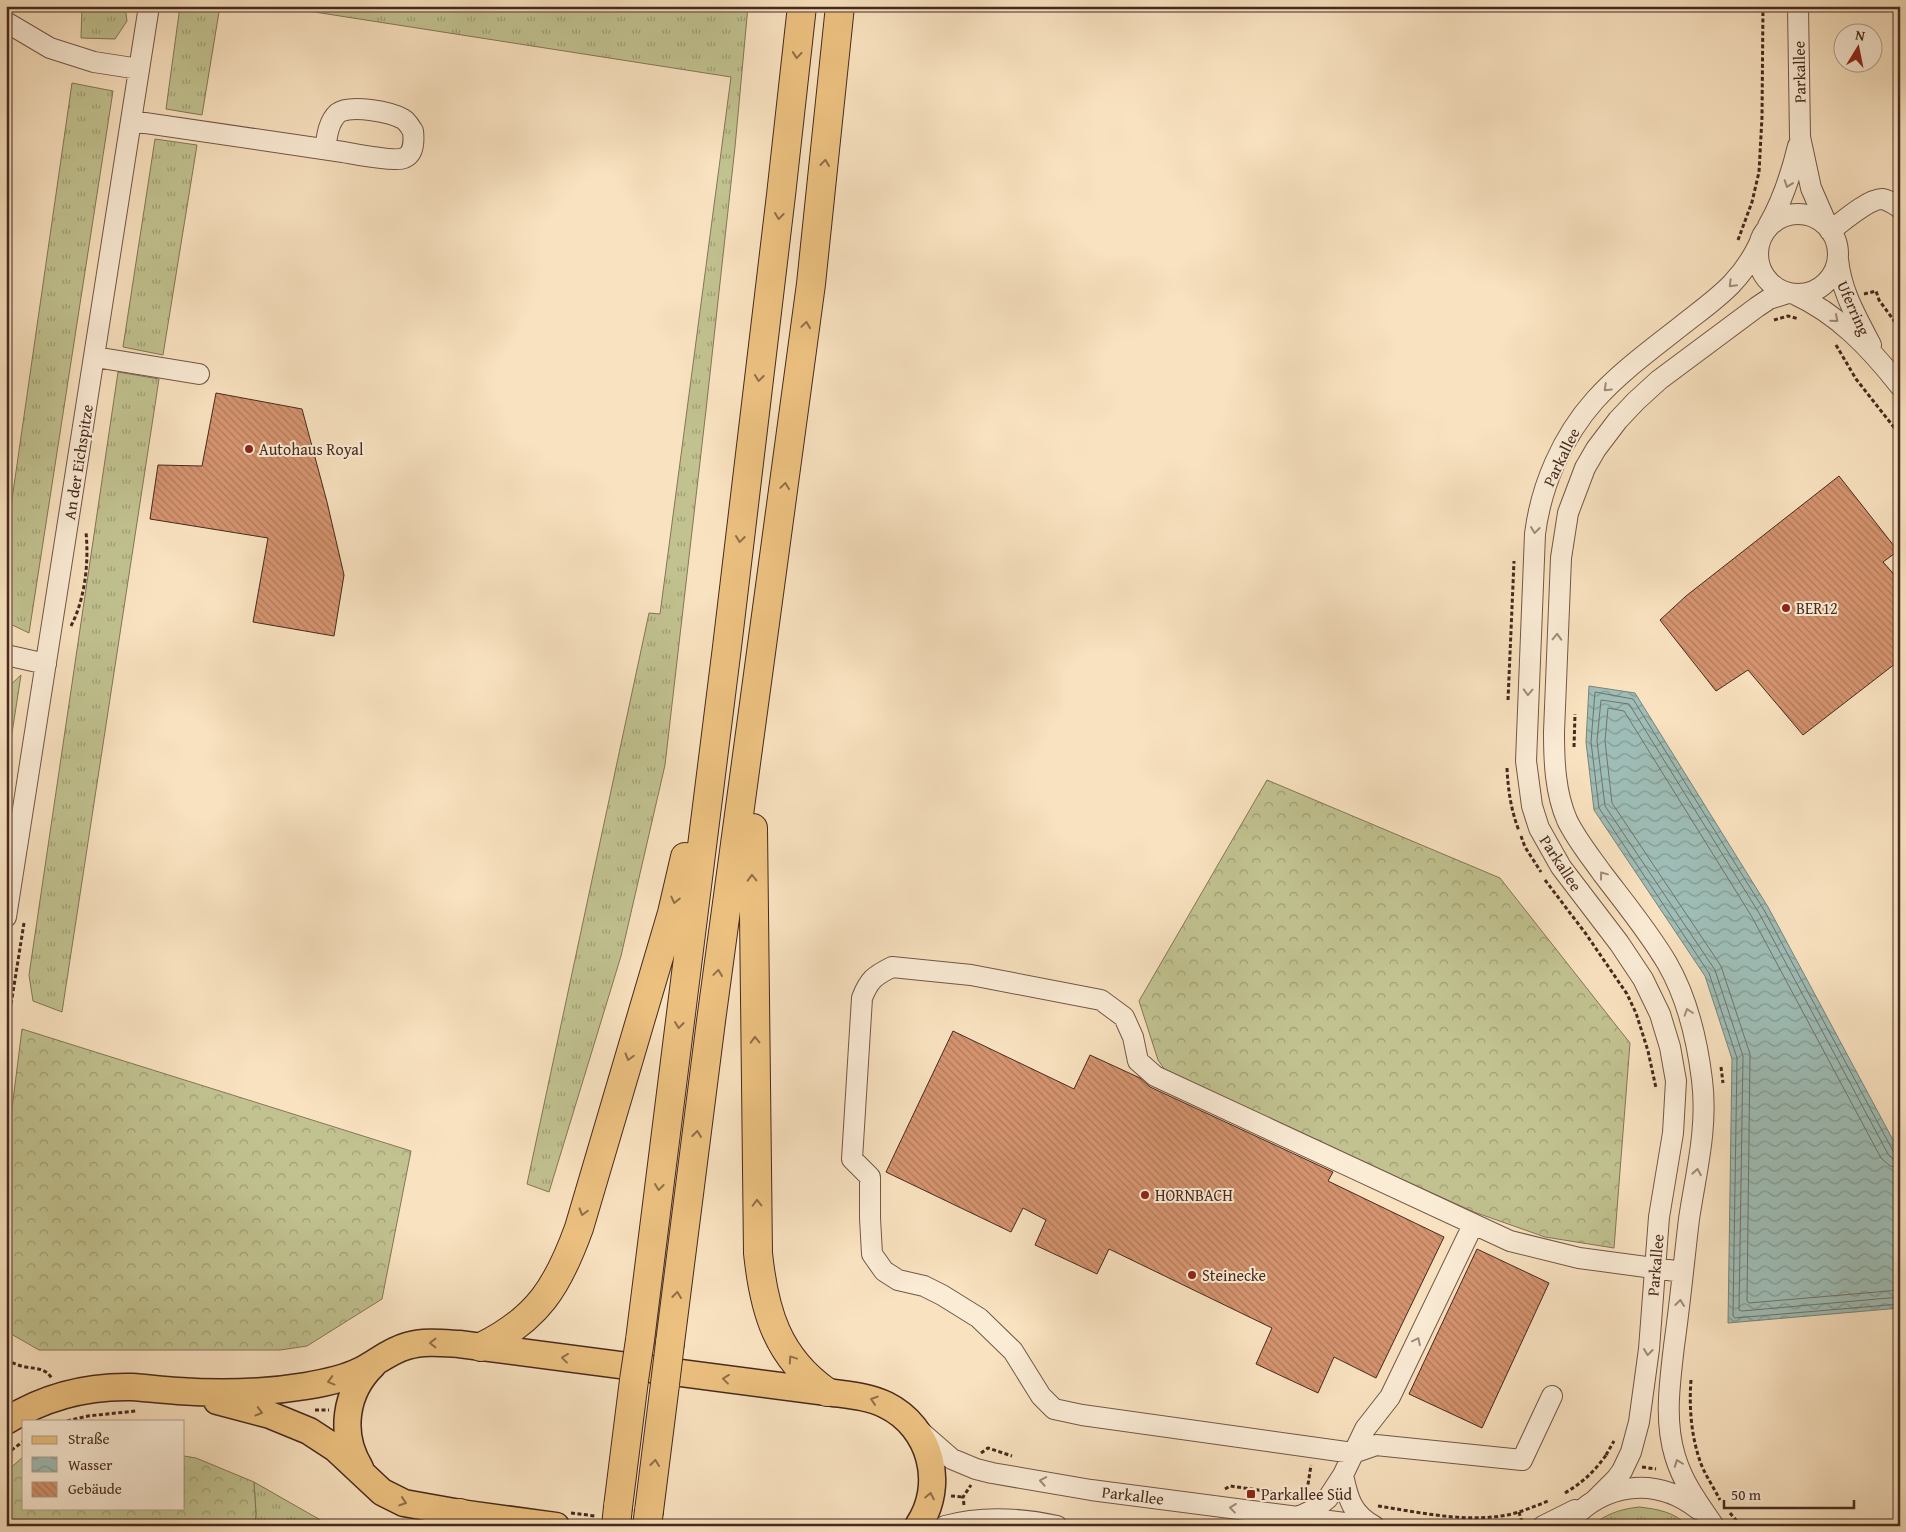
<svg xmlns="http://www.w3.org/2000/svg" width="1906" height="1532" viewBox="0 0 1906 1532" font-family="'Gentium Book Plus',serif">
<style>
.grass{fill:url(#grass-tufts);stroke:#847657}
.forest{fill:url(#forest-crowns);stroke:#847657}
.water{fill:url(#water-waves);stroke:#7b8279}
.lines{fill:none;stroke-linecap:round;stroke-linejoin:round}
.shore{stroke:#72736a;stroke-width:1}
.building{fill:url(#building-back-hatch);stroke:#46291e}
.minor-casing{stroke:#735746;stroke-width:22}
.major-casing{stroke:#46291e;stroke-width:29}
.highway-casing{stroke:#46291e;stroke-width:30}
.path{stroke:#46291e;stroke-width:3;stroke-dasharray:4 2.5;stroke-linecap:butt}
.minor{stroke:#fbecd6;stroke-width:20}
.major{stroke:#ecc180;stroke-width:26}
.highway{stroke:#ecc180;stroke-width:28}
.highway-bridge-casing{stroke:#46291e;stroke-width:30;stroke-linecap:butt}
.highway-bridge{stroke:#ecc180;stroke-width:28}
.oneway{stroke:#916d4a}
.oneway2{stroke:#a08a7a}
.poi-dot{fill:#8f2418;stroke:#fbecd6;stroke-width:2}
.labels{text-anchor:middle;dominant-baseline:central;stroke-width:4;stroke-linejoin:round;paint-order:stroke}
.street-label{font-size:16px;fill:#46291e;stroke:#fbecd6}
.poi-label{font-size:16px;fill:#46291e;stroke:#fbecd6;text-anchor:start}
</style>
<defs>
<pattern id="grass-tufts" width="24" height="20" patternUnits="userSpaceOnUse" patternTransform="scale(1.25)"><rect width="24" height="20" fill="#c1c290"/><path d="M3 7l-1-3M5 7V3M7 7l1-3M15 17l-1-3M17 17v-4M19 17l1-3" fill="none" stroke="#9f9e75"/></pattern>
<pattern id="forest-crowns" width="20" height="18" patternUnits="userSpaceOnUse" patternTransform="scale(1.25)"><rect width="20" height="18" fill="#c1c290"/><path d="M2 6a3 3 0 1 1 6 0M12 15a3 3 0 1 1 6 0" fill="none" stroke="#9f9e75"/></pattern>
<pattern id="water-waves" width="16" height="10" patternUnits="userSpaceOnUse" patternTransform="scale(1.25)"><rect width="16" height="10" fill="#9ebdb6"/><path d="M0 5q4-4 8 0t8 0" fill="none" stroke="#839a93"/></pattern>
<pattern id="building-back-hatch" width="6" height="6" patternUnits="userSpaceOnUse" patternTransform="scale(1.25)"><rect width="6" height="6" fill="#d5946f"/><path d="M-1 5l2 2M0 0l6 6M5-1l2 2" fill="none" stroke="#af795b"/></pattern>
</defs>
<rect width="100%" height="100%" fill="#f9e2c0"/>
<filter id="stains"><feTurbulence type="fractalNoise" baseFrequency=".004" numOctaves="4"/><feColorMatrix values="0 0 0 0 .2 0 0 0 0 .09 0 0 0 0 .02 0 0 0 .5 -.17"/></filter>
<radialGradient id="worn" r=".72"><stop offset=".6" stop-color="#630" stop-opacity="0"/><stop offset="1" stop-color="#630" stop-opacity=".3"/></radialGradient>
<!-- grass -->
<path class="grass" d="M 82,6 L 125,6 L 127,21 L 115,39 L 81,38 Z
M 180,6 L 220,6 L 202,115 L 166,109 Z
M 276,6 L 748,6 L 735,147 L 706,410 L 665,765 L 621,956 L 549,1192 L 527,1184 L 649,613 L 660,614 L 731,77 Z
M 72,83 L 113,91 L 29,633 L 6,622 L 6,541 Z
M 155,139 L 197,145 L 163,355 L 123,347 Z
M 118,372 L 159,379 L 62,1012 L 33,1001 L 29,975 Z
M 21,675 L 6,772 L 6,689 Z
M 254,1482 L 331,1526 L 255,1526 L 256,1514 Z
M 1639,1507 C 1657,1509 1675,1512 1688,1526 L 1592,1526 C 1605,1514 1621,1509 1639,1507 Z"/>
<!-- forest -->
<path class="forest" d="M 1267,780 L 1500,878 L 1630,1043 L 1614,1248 L 1545,1237 L 1474,1212 L 1167,1073 L 1158,1060 L 1139,1001 Z
M 22,1029 L 411,1151 L 382,1299 L 307,1346 L 280,1350 L 39,1350 L 6,1331 L 6,1156 Z
M 24,1456 L 24,1508 L 184,1508 L 184,1456 L 196,1458 L 254,1482 L 256,1514 L 255,1526 L 6,1526 L 6,1472 Z"/>
<!-- water -->
<path class="water" d="M 1589,686 L 1635,693 L 1768,907 L 1900,1153 L 1900,1308 L 1728,1323 L 1732,1059 L 1705,976 L 1594,810 L 1586,742 Z"/>
<g class="lines">
<!-- shore -->
<path class="shore" d="M 1900,1154 L 1893,1151 L 1764,910 L 1633,699 L 1595,692 L 1591,742 L 1599,808 L 1709,973 L 1737,1058 L 1733,1316 L 1735,1318 L 1900,1304
M 1900,1161 L 1893,1159 L 1888,1154 L 1759,913 L 1629,704 L 1601,700 L 1597,741 L 1605,806 L 1715,970 L 1743,1056 L 1739,1310 L 1742,1311 L 1900,1297
M 1900,1168 L 1890,1166 L 1881,1158 L 1752,917 L 1624,711 L 1608,708 L 1605,741 L 1612,803 L 1721,966 L 1750,1054 L 1747,1301 L 1749,1303 L 1900,1290"/>
</g>
<!-- building -->
<path class="building" d="M 216,393 L 302,409 L 327,502 L 344,575 L 334,636 L 253,622 L 268,538 L 150,519 L 158,465 L 202,466 Z
M 1839,476 L 1898,551 L 1883,562 L 1900,581 L 1900,660 L 1803,735 L 1748,670 L 1716,691 L 1660,620 L 1686,596 Z
M 953,1031 L 1074,1089 L 1090,1055 L 1140,1078 L 1150,1087 L 1333,1172 L 1328,1181 L 1444,1237 L 1376,1378 L 1334,1357 L 1318,1393 L 1256,1364 L 1272,1328 L 1109,1249 L 1097,1274 L 1035,1245 L 1046,1220 L 1023,1208 L 1011,1232 L 886,1172 Z
M 1477,1249 L 1549,1283 L 1482,1428 L 1409,1394 Z"/>
<g class="lines">
<defs>
<path id="minor" d="M 1798,6 L 1800,137 L 1811,188 L 1828,227
M 6,22 L 50,48 L 94,62 L 139,69
M 131,121 C 202,131 273,142 343,152 C 355,154 395,162 404,158 C 414,154 414,140 413,131 C 410,127 408,122 403,119 C 391,112 350,104 338,113 C 328,122 327,137 325,149
M1758 254a40 40 0 1 1 80 0a40 40 0 1 1-80 0Z
M 1768,226 C 1783,200 1791,175 1798,146
M 1830,231 C 1842,222 1868,199 1882,199 C 1889,200 1894,204 1900,208
M 1838,259 C 1841,291 1856,316 1871,345
M 1794,294 C 1838,314 1870,348 1900,386
M 95,357 L 199,374
M 6,655 L 46,664
M 6,917 L 149,6
M 1552,1396 L 1522,1460 L 1376,1445 L 1353,1453 L 1082,1415 L 1054,1409 L 1041,1396 L 1013,1351 L 979,1318 L 942,1295 L 924,1286 L 898,1280 L 884,1271 L 872,1254 L 870,1218 L 870,1177 L 852,1159 L 862,998 C 869,980 874,976 892,967 L 971,975 L 1101,1000 L 1124,1017 L 1133,1037 L 1138,1061 L 1155,1076 L 1510,1241 L 1579,1258 L 1683,1272
M 921,1432 L 952,1459 L 976,1469 L 992,1473 L 1091,1490 L 1368,1526
M 1343,1475 C 1348,1499 1352,1514 1374,1526
M 1595,1500 L 1616,1479 L 1622,1471 L 1631,1452 L 1639,1422 L 1649,1349 L 1659,1217 L 1673,1133 L 1676,1081 L 1670,1047 L 1660,1014 L 1643,979 L 1619,943 L 1561,867 L 1539,828 L 1532,806 L 1526,761 L 1535,534 C 1541,486 1562,437 1595,400 C 1620,372 1652,349 1681,326 C 1715,299 1740,284 1759,244
M 1298,1517 L 1315,1509 L 1328,1498 L 1343,1475 L 1365,1429 L 1390,1397 L 1473,1225
M 945,1526 C 981,1516 1020,1518 1057,1526
M 1543,1526 L 1575,1510
M 1566,1526 C 1601,1483 1654,1475 1698,1509
M 1714,1526 C 1698,1503 1683,1483 1675,1456 C 1664,1420 1670,1382 1674,1346 C 1680,1304 1684,1261 1689,1219 C 1696,1172 1708,1128 1702,1080 C 1697,1039 1688,999 1667,963 C 1648,931 1624,902 1602,873 C 1590,856 1576,839 1567,820 C 1555,792 1554,761 1554,732 L 1561,558 L 1568,513 L 1585,468 L 1596,449 L 1618,420 L 1636,401 L 1659,380 L 1757,307 L 1769,299 L 1788,293"/>
<path id="major" d="M 217,1401 L 270,1415 L 309,1431 L 335,1448 L 382,1492 L 404,1503 L 460,1513 L 556,1526
M 6,1421 C 44,1397 88,1386 132,1387 C 147,1388 162,1390 178,1391 C 220,1394 264,1393 306,1386 C 324,1383 344,1379 360,1371 C 376,1363 389,1351 407,1346 C 424,1341 442,1343 459,1344 L 827,1392 C 847,1395 868,1396 886,1405 C 931,1427 946,1485 918,1526
M 360,1468 C 339,1434 345,1392 373,1365"/>
<path id="highway" d="M 753,828 L 758,1253 C 764,1311 777,1357 827,1392
M 640,1340 L 727,647 L 781,195 L 802,6
M 670,1343 L 711,1021 L 811,284 L 840,6
M 481,1347 C 538,1319 558,1286 579,1228 L 672,913 L 685,857
M 618,1507 L 634,1380
M 649,1511 L 665,1384
M 460,1513 L 474,1526"/>
</defs>
<!-- minor casing -->
<use href="#minor" class="minor-casing"/>
<!-- major casing -->
<use href="#major" class="major-casing"/>
<!-- highway casing -->
<use href="#highway" class="highway-casing"/>
<!-- path -->
<path class="path" d="M 1738,240 L 1752,202 L 1759,172 L 1762,117 L 1763,6
M 1864,294 L 1876,291 L 1879,300 L 1900,329
M 1774,320 L 1788,316 L 1799,319
M 1836,345 L 1856,379 L 1900,435
M 71,626 C 85,599 89,563 86,532
M 1508,700 L 1514,561
M 1574,747 L 1575,714
M 1507,768 C 1508,790 1511,810 1519,831
M 1521,836 L 1525,847 L 1541,872
M 1545,880 L 1586,934 L 1627,994 L 1636,1013 L 1648,1051 L 1656,1088
M 6,1036 L 24,923
M 1721,1067 L 1723,1083
M 6,1360 C 13,1363 19,1366 26,1367 C 37,1369 46,1368 52,1379
M 1691,1380 C 1689,1406 1691,1433 1699,1458 C 1703,1472 1713,1486 1720,1500
M 315,1410 L 329,1410
M 67,1421 L 88,1416 L 136,1411
M 981,1453 L 988,1448 L 1012,1456
M 6,1454 L 24,1441
M 1606,1455 L 1614,1441
M 1642,1467 L 1656,1469
M 1225,1489 L 1230,1486 L 1300,1496
M 1307,1491 L 1311,1465
M 1565,1493 C 1582,1483 1595,1471 1606,1455 L 1608,1456
M 951,1496 L 963,1497
M 964,1505 L 963,1497 L 971,1485
M 1378,1506 C 1418,1512 1460,1522 1501,1516 C 1517,1514 1533,1507 1548,1501
M 1519,1512 L 1523,1526
M 571,1513 L 595,1516
M 1730,1513 L 1741,1526"/>
<!-- minor -->
<use href="#minor" class="minor"/>
<!-- major -->
<use href="#major" class="major"/>
<!-- highway -->
<use href="#highway" class="highway"/>
<defs>
<path id="highway-bridge" d="M 634,1380 L 640,1340
M 665,1384 L 670,1343
M 616,1526 L 618,1507
M 647,1526 L 649,1511"/>
</defs>
<!-- highway-bridge casing -->
<use href="#highway-bridge" class="highway-bridge-casing"/>
<!-- highway-bridge -->
<use href="#highway-bridge" class="highway-bridge"/>
</g>
<!-- one-way arrows -->
<defs><path id="oneway-chevron" d="M-2-3.5L2.5 0L-2 3.5" fill="none" stroke-width="1.6" stroke-linecap="round" stroke-linejoin="round" transform="scale(1.25)"/></defs>
<g class="oneway">
<use href="#oneway-chevron" transform="translate(797 55) rotate(95)"/>
<use href="#oneway-chevron" transform="translate(825 163) rotate(-84)"/>
<use href="#oneway-chevron" transform="translate(779 216) rotate(97)"/>
<use href="#oneway-chevron" transform="translate(806 325) rotate(-82)"/>
<use href="#oneway-chevron" transform="translate(759 378) rotate(97)"/>
<use href="#oneway-chevron" transform="translate(785 486) rotate(-82)"/>
<use href="#oneway-chevron" transform="translate(740 539) rotate(97)"/>
<use href="#oneway-chevron" transform="translate(752 878) rotate(-91)"/>
<use href="#oneway-chevron" transform="translate(675 900) rotate(103)"/>
<use href="#oneway-chevron" transform="translate(718 973) rotate(-82)"/>
<use href="#oneway-chevron" transform="translate(679 1025) rotate(97)"/>
<use href="#oneway-chevron" transform="translate(755 1040) rotate(-91)"/>
<use href="#oneway-chevron" transform="translate(629 1057) rotate(106)"/>
<use href="#oneway-chevron" transform="translate(697 1134) rotate(-83)"/>
<use href="#oneway-chevron" transform="translate(659 1187) rotate(97)"/>
<use href="#oneway-chevron" transform="translate(757 1203) rotate(-91)"/>
<use href="#oneway-chevron" transform="translate(583 1212) rotate(106)"/>
<use href="#oneway-chevron" transform="translate(677 1295) rotate(-83)"/>
<use href="#oneway-chevron" transform="translate(433 1343) rotate(-180)"/>
<use href="#oneway-chevron" transform="translate(565 1358) rotate(-173)"/>
<use href="#oneway-chevron" transform="translate(792 1359) rotate(-124)"/>
<use href="#oneway-chevron" transform="translate(726 1379) rotate(-173)"/>
<use href="#oneway-chevron" transform="translate(331 1381) rotate(165)"/>
<use href="#oneway-chevron" transform="translate(874 1400) rotate(-162)"/>
<use href="#oneway-chevron" transform="translate(259 1412) rotate(16)"/>
<use href="#oneway-chevron" transform="translate(655 1463) rotate(-83)"/>
<use href="#oneway-chevron" transform="translate(930 1496) rotate(-79)"/>
<use href="#oneway-chevron" transform="translate(403 1502) rotate(18)"/>
</g>
<g class="oneway2">
<use href="#oneway-chevron" transform="translate(1788 184) rotate(109)"/>
<use href="#oneway-chevron" transform="translate(1732 284) rotate(135)"/>
<use href="#oneway-chevron" transform="translate(1835 319) rotate(41)"/>
<use href="#oneway-chevron" transform="translate(1607 388) rotate(136)"/>
<use href="#oneway-chevron" transform="translate(1535 530) rotate(97)"/>
<use href="#oneway-chevron" transform="translate(1557 637) rotate(-88)"/>
<use href="#oneway-chevron" transform="translate(1528 692) rotate(92)"/>
<use href="#oneway-chevron" transform="translate(1603 875) rotate(-127)"/>
<use href="#oneway-chevron" transform="translate(1688 1012) rotate(-108)"/>
<use href="#oneway-chevron" transform="translate(1697 1172) rotate(-80)"/>
<use href="#oneway-chevron" transform="translate(1680 1303) rotate(-83)"/>
<use href="#oneway-chevron" transform="translate(1417 1341) rotate(-64)"/>
<use href="#oneway-chevron" transform="translate(1648 1352) rotate(96)"/>
<use href="#oneway-chevron" transform="translate(1678 1463) rotate(-111)"/>
<use href="#oneway-chevron" transform="translate(1043 1481) rotate(-170)"/>
<use href="#oneway-chevron" transform="translate(1233 1508) rotate(-173)"/>
</g>
<!-- markers -->
<g class="poi-dot">
<circle cx="249" cy="449" r="5"/>
<circle cx="1786" cy="608" r="5"/>
<circle cx="1145" cy="1195" r="5"/>
<circle cx="1192" cy="1275" r="5"/>
<rect x="1246" y="1489" width="10" height="10" rx="2.5"/>
</g>
<g class="labels">
<!-- street labels -->
<g class="street-label">
<text transform="translate(1799 72) rotate(-91)">Parkallee</text>
<text transform="translate(1854 308) rotate(66)">Uferring</text>
<text transform="translate(1561 457) rotate(-64)">Parkallee</text>
<text transform="translate(78 462) rotate(-81)">An der Eichspitze</text>
<text transform="translate(1561 863) rotate(57)">Parkallee</text>
<text transform="translate(1655 1265) rotate(-85)">Parkallee</text>
<text transform="translate(1133 1495) rotate(7)">Parkallee</text>
</g>
<!-- poi labels -->
<g class="poi-label">
<text x="259" y="449">Autohaus Royal</text>
<text x="1796" y="608">BER12</text>
<text x="1155" y="1195">HORNBACH</text>
<text x="1202" y="1275">Steinecke</text>
<text x="1261" y="1494">Parkallee Süd</text>
</g>
</g>
<!-- margin -->
<rect width="1906" height="1532" fill="none" stroke="#f9e2c0" stroke-width="25"/>
<rect x="8" y="8" width="1891" height="1517" fill="none" stroke="#46291e" stroke-width="2.5"/>
<rect x="12" y="12" width="1881" height="1507" fill="none" stroke="#46291e"/>
<!-- legend -->
<rect x="22" y="1420" width="162" height="90" fill="#fbecd6" stroke="#b39e8c"/>
<rect x="32" y="1436" width="25" height="8" fill="#ecc180" stroke="#b39e8c"/>
<text x="68" y="1444" font-size="15" fill="#46291e">Straße</text>
<rect x="32" y="1457" width="25" height="15" fill="url(#water-waves)" stroke="#b39e8c"/>
<text x="68" y="1470" font-size="15" fill="#46291e">Wasser</text>
<rect x="32" y="1482" width="25" height="15" fill="url(#building-back-hatch)" stroke="#b39e8c"/>
<text x="68" y="1494" font-size="15" fill="#46291e">Gebäude</text>
<!-- north arrow -->
<g transform="translate(1858 48) rotate(10)"><circle r="24" fill="#fbecd6" stroke="#b39e8c"/>
<path d="M0-4L9 19L0 12L-9 19Z" fill="#8f2418"/>
<text y="-8" font-size="14" font-weight="bold" text-anchor="middle" fill="#46291e">N</text>
</g>
<!-- scale -->
<path d="M1724 1500v8h130v-8" fill="none" stroke="#46291e" stroke-width="2.5"/>
<text x="1731" y="1500" font-size="15" fill="#46291e" stroke="#fbecd6" stroke-width="4" paint-order="stroke">50 m</text>
<rect width="100%" height="100%" filter="url(#stains)"/>
<rect width="100%" height="100%" fill="url(#worn)"/>
</svg>
